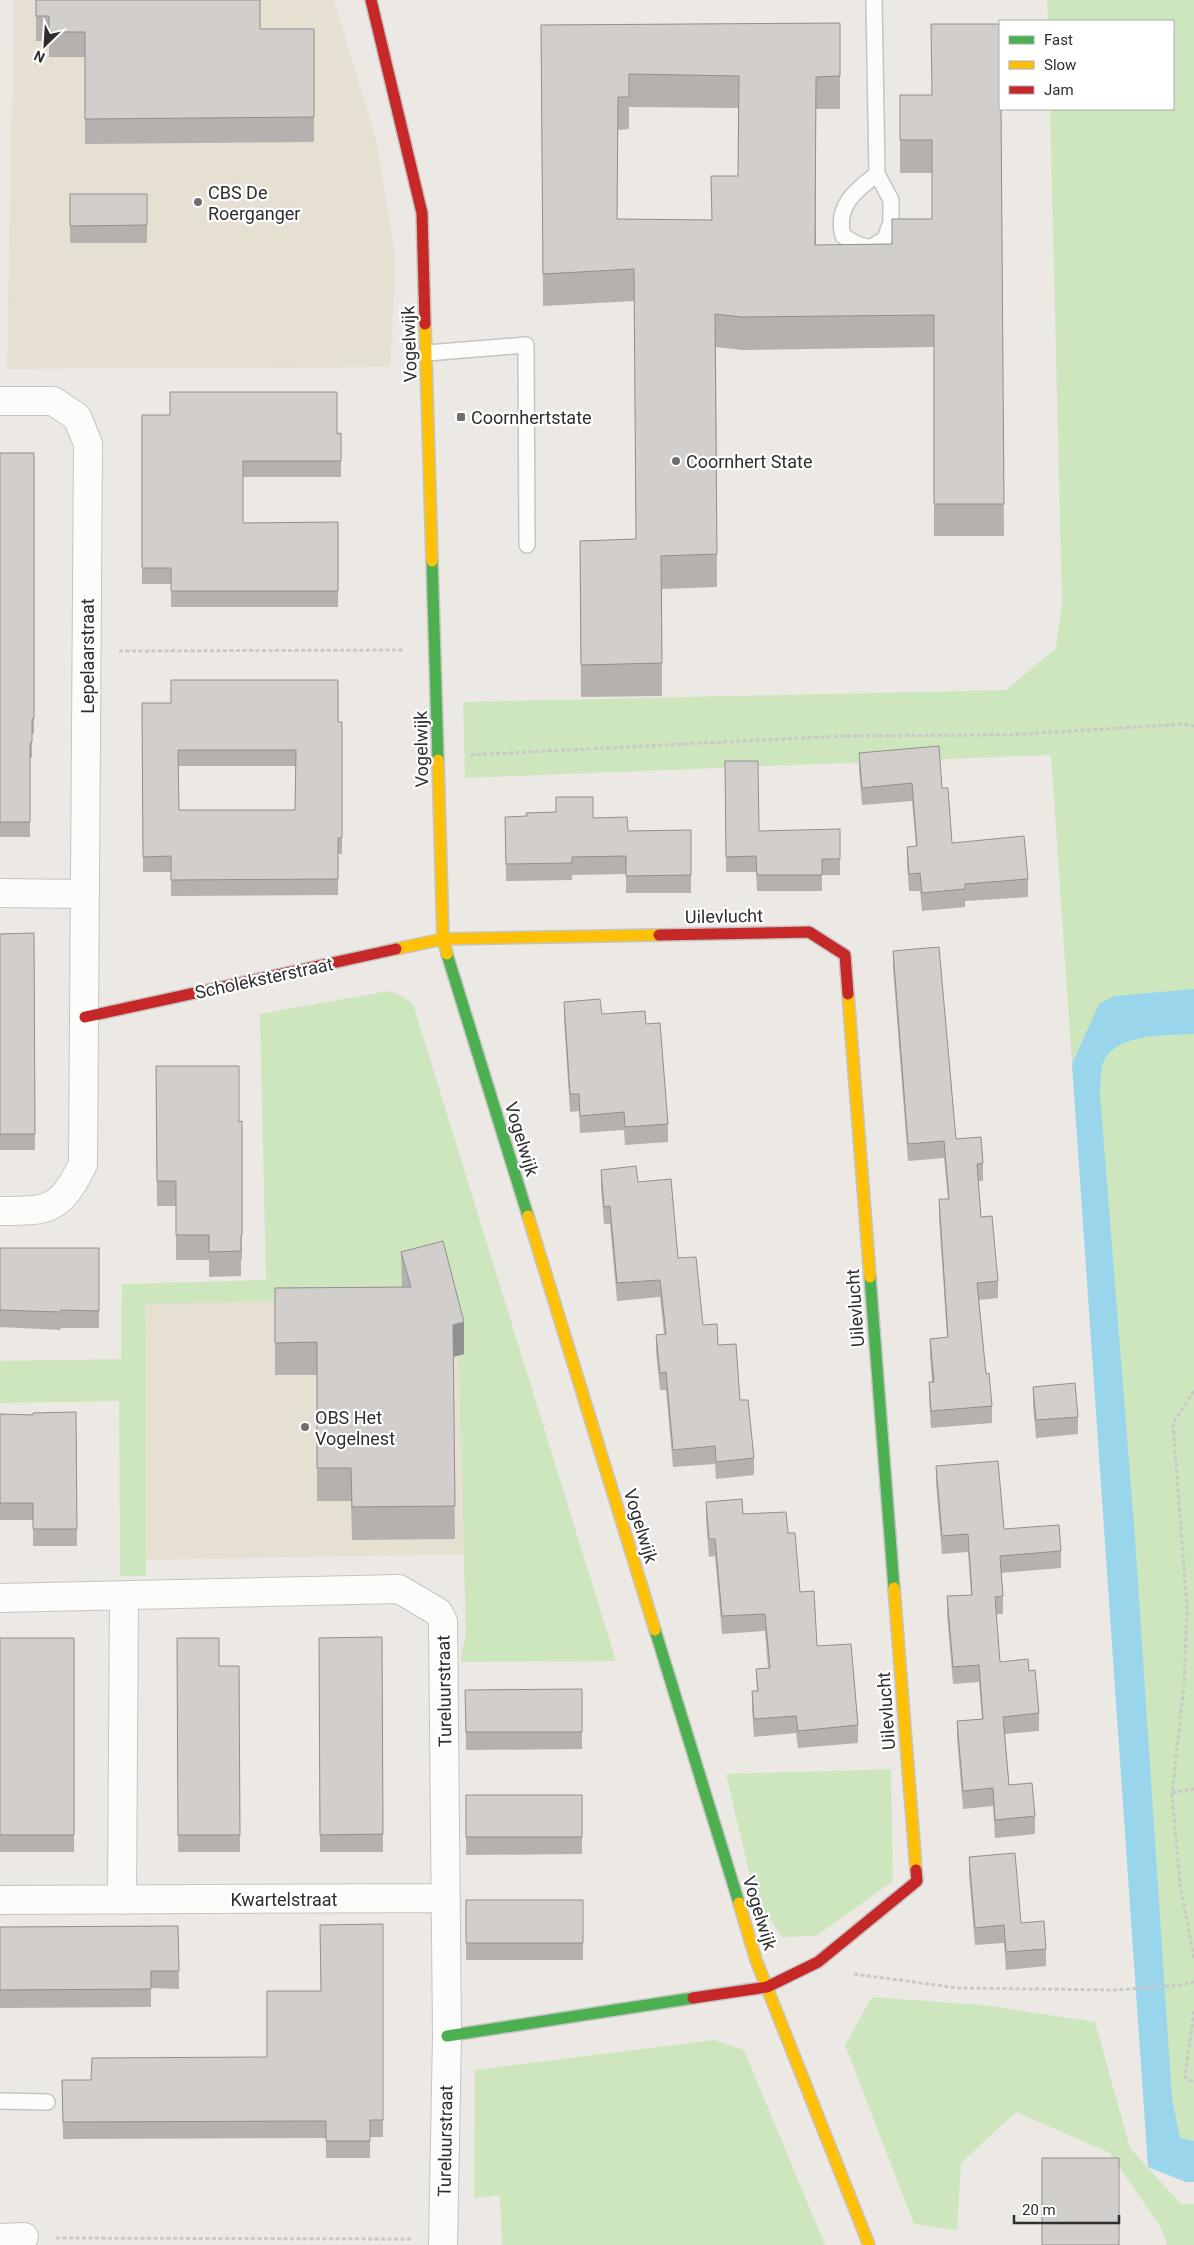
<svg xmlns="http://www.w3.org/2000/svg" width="1194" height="2245" viewBox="0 0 1194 2245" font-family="Roboto,sans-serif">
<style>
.education{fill:#e6e0d3}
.green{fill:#cee6be}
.water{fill:#99d6ec}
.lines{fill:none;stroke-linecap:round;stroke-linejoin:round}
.lane-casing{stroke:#c5c4c5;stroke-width:18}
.street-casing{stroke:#c5c4c5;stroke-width:30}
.fast-casing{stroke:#c5c4c5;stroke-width:14}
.slow-casing{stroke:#c5c4c5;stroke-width:14}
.jam-casing{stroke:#c5c4c5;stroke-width:14}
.path{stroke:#c9c9c8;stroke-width:3;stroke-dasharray:4 2.5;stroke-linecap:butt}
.lane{stroke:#fcfcfb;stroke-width:15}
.street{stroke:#fcfcfb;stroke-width:28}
.fast{stroke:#4caf50;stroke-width:11}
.slow{stroke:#ffc107;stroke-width:11}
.jam{stroke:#c62828;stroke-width:11}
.wall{fill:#b4b1af;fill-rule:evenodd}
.shaded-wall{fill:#92908e}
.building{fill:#d1cecb;stroke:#92908e;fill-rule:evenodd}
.poi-dot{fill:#706f6e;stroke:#fff;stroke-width:2}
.labels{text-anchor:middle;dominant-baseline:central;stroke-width:4.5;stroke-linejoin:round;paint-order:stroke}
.poi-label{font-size:18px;fill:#2e2e2e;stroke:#fff;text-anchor:start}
.street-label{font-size:18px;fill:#2e2e2e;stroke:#fff}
</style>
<rect width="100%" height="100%" fill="#ece8e4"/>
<!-- education -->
<path class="education" d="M 14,0 L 334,0 L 377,143 L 396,261 L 390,367 L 7,369 Z
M 479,1284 L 476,1554 L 137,1560 L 127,1300 Z"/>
<!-- green -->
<path class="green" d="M 1047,0 L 1194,0 L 1194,2153 L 1165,2152 L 1080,1047 L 1072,1064 L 1051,755 L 465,778 L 463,702 L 1006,690 L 1056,648 L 1062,602 L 1050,109 L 1173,109 L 1173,21 L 1048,21 Z
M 388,991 L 400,995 L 413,1004 L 616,1661 L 461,1662 L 461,1654 L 466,1636 L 457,1297 L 145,1304 L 146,1576 L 120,1576 L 119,1401 L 0,1403 L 0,1361 L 121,1359 L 122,1284 L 266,1280 L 260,1014 Z
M 891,1769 L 893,1881 L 816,1936 L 782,1937 L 755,1897 L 726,1774 Z
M 872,1997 L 983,2005 L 1095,2022 L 1130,2148 L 1181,2204 L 1194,2204 L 1194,2245 L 1167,2245 L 1161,2228 L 1110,2153 L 1016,2112 L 961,2163 L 957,2230 L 914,2224 L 845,2045 Z
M 714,2040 L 744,2050 L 825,2245 L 502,2245 L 500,2195 L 474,2198 L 475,2070 Z"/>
<!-- water -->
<path class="water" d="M 1194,989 L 1194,1034 C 1166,1036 1116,1032 1103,1063 C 1100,1071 1101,1084 1100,1094 L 1135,1538 L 1172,2099 L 1180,2138 L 1194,2141 L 1194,2182 L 1186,2182 L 1148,2167 L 1072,1064 L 1099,1004 L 1114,996 Z"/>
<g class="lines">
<defs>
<path id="lane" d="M 874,0 L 877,174 L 891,200 L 891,222 L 885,239 L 870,248 L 857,244 L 843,236 C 835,206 856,190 877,174
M 427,353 L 526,345 L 527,545
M 0,2101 L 47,2102"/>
<path id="street" d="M 0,401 L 53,401 L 77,417 L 88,444 L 83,1164 C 60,1211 49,1211 0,1211
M 0,893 L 85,894
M 0,1598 L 399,1589 L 438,1612 L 443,1621 L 447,2036 L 443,2245
M 0,1900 L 446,1898
M 122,1900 L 124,1596
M 0,2238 L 24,2237"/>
<path id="fast" d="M 432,561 L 438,760
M 447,954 L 528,1216
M 870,1277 L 894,1588
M 655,1630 L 739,1903
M 447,2036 L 693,1998"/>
<path id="slow" d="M 425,324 L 432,561
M 438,760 L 443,939 L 447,954
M 396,949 L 443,939 L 659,935
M 848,994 L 870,1277
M 528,1216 L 655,1630
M 894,1588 L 916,1870
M 739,1903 L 756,1960 L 869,2245"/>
<path id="jam" d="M 371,0 L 422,213 L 425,324
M 659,935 L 809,932 L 845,955 L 848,994
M 85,1017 L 396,949
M 693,1998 L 767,1987 L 818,1962 L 917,1881 L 916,1870"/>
</defs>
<!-- lane casing -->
<use href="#lane" class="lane-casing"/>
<!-- street casing -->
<use href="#street" class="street-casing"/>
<!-- fast casing -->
<use href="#fast" class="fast-casing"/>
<!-- slow casing -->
<use href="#slow" class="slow-casing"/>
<!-- jam casing -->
<use href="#jam" class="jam-casing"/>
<!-- path -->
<path class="path" d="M 119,651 L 403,650
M 470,755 L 841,736 L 1007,735 L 1183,724 L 1194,726
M 1194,1391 L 1173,1423 L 1187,1609 L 1184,1684 L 1172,1793 L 1180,1884 L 1194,1959
M 1172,1793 L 1194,1789
M 854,1974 L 958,1988 L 1116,1990 L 1181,1985 L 1194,1982
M 1194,2011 L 1185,2077 L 1194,2082
M 56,2238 L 412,2239"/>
<!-- lane -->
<use href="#lane" class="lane"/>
<!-- street -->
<use href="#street" class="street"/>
<!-- fast -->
<use href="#fast" class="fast"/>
<!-- slow -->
<use href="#slow" class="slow"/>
<!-- jam -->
<use href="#jam" class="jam"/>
</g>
<!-- wall -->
<path class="wall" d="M 36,0 L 260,29 L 314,29 L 314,142 L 85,144 L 85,57 L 49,57 L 49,41 L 36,41 Z
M 840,23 L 840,109 L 816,109 L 816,245 L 892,244 L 932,219 L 932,173 L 900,173 L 900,95 L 1001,109 L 1004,536 L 934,536 L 934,347 L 742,350 L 716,347 L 717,587 L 662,589 L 662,696 L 581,697 L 580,541 L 636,539 L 634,301 L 543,306 L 541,25 ZM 629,107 L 738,108 L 738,176 L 712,220 L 617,219 L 618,130 L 629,129 Z
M 70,194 L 147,194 L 147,243 L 70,243 Z
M 142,415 L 341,433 L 341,477 L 243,477 L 243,523 L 338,522 L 338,607 L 171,607 L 171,584 L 142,584 Z
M 0,453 L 34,453 L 34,734 L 32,734 L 32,758 L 30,758 L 30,837 L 0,837 Z
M 142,703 L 338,722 L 342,785 L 342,854 L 338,854 L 338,895 L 171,896 L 171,872 L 143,872 ZM 179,766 L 296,766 L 295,810 L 179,810 Z
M 859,753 L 942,788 L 952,843 L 1028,879 L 1028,897 L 965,901 L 965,907 L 922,911 L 920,891 L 909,891 L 907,864 L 907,847 L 916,846 L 912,801 L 862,805 L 859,770 Z
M 725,761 L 759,831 L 840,859 L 840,875 L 822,875 L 822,891 L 757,891 L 756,872 L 726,872 Z
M 505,817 L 593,818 L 628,831 L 691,830 L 691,893 L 626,893 L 626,874 L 572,875 L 572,880 L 506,881 Z
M 34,933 L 35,1150 L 0,1150 L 0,934 Z
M 893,951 L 956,1139 L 983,1163 L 983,1181 L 978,1181 L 981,1217 L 998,1281 L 998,1298 L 979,1300 L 986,1374 L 992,1406 L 992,1423 L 931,1428 L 929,1399 L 929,1382 L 932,1382 L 930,1356 L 930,1339 L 947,1337 L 939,1217 L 939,1199 L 948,1199 L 944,1158 L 908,1161 L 893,968 Z
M 564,1002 L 602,1014 L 646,1024 L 668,1124 L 668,1142 L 625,1145 L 624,1130 L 580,1133 L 579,1111 L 570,1112 L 564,1020 Z
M 156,1066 L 239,1122 L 242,1121 L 242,1260 L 241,1260 L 241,1276 L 209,1277 L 209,1260 L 176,1260 L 176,1206 L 157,1206 Z
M 601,1170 L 638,1182 L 678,1258 L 703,1325 L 718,1345 L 740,1400 L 754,1458 L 754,1475 L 716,1479 L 715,1464 L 673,1467 L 666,1390 L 660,1390 L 656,1352 L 656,1335 L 664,1334 L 660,1297 L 617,1301 L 610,1224 L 604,1224 L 601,1187 Z
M 0,1248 L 99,1248 L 99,1328 L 61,1328 L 60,1330 L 0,1327 Z
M 401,1252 L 464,1354 L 453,1357 L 455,1539 L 352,1540 L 351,1501 L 317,1501 L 317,1375 L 275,1375 L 275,1288 L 402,1287 Z
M 1033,1387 L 1078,1417 L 1078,1434 L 1036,1438 L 1033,1405 Z
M 76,1412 L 77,1546 L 33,1546 L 33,1520 L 0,1520 L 0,1414 L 33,1415 Z
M 936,1466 L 1004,1529 L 1061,1551 L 1061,1568 L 1001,1573 L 1003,1596 L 1003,1614 L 996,1614 L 1000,1662 L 1029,1671 L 1039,1713 L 1039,1731 L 1005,1734 L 1009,1785 L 1035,1816 L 1035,1834 L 995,1838 L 993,1806 L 963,1809 L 957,1738 L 957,1721 L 982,1719 L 979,1682 L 953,1684 L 947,1614 L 947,1596 L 971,1595 L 968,1552 L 942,1554 L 936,1483 Z
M 706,1502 L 743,1514 L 788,1533 L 800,1592 L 817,1646 L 858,1725 L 858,1743 L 798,1748 L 796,1733 L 754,1737 L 752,1709 L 752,1691 L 757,1691 L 756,1669 L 768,1668 L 765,1631 L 722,1634 L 715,1556 L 709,1557 L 706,1520 Z
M 382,1637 L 383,1852 L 320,1852 L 319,1638 Z
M 0,1638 L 74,1638 L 74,1852 L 0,1852 Z
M 177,1638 L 219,1666 L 239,1666 L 240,1852 L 178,1852 Z
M 582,1689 L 582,1749 L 466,1750 L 465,1690 Z
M 466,1795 L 582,1795 L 582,1854 L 466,1855 Z
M 969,1857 L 1021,1923 L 1046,1949 L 1046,1966 L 1006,1970 L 1004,1943 L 975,1945 L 969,1875 Z
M 466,1900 L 583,1900 L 583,1960 L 466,1960 Z
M 383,1924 L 383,2137 L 370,2137 L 370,2158 L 326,2158 L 326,2138 L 63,2139 L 62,2080 L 91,2080 L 267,2057 L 321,1991 Z
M 178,1926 L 179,1989 L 151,1988 L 151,2007 L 0,2008 L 0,1927 Z"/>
<!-- shaded-wall -->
<path class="shaded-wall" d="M 464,1322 L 464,1354 L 453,1357 L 453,1325 Z"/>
<!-- building -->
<path class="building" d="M 36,0 L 260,0 L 260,29 L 314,29 L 314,117 L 85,119 L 85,32 L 49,32 L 49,16 L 36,16 Z
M 840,23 L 840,76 L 816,77 L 815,245 L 892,244 L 892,219 L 932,219 L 932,140 L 900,140 L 900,95 L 932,95 L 931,24 L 1000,24 L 1000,109 L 1001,109 L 1004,504 L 934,504 L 934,315 L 742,317 L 715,314 L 717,554 L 661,556 L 662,663 L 581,665 L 580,541 L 636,539 L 634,269 L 543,274 L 541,25 ZM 629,74 L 739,76 L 738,176 L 711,176 L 712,220 L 617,219 L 618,97 L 629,97 Z
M 70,194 L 147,194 L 147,225 L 70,226 Z
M 170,392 L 337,392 L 337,434 L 341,433 L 341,461 L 243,461 L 243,523 L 338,522 L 338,591 L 171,591 L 171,568 L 142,568 L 142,415 L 170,415 Z
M 0,453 L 34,453 L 34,719 L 32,719 L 32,742 L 30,743 L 30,822 L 0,822 Z
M 171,680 L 338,680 L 338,722 L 342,722 L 342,838 L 338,838 L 338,879 L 171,880 L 171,856 L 143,857 L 142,703 L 171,703 ZM 178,750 L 296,750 L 295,810 L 179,810 Z
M 939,746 L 942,788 L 948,788 L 952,843 L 1024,836 L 1028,879 L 965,884 L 965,889 L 922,893 L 920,873 L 909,874 L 907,847 L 917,846 L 912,783 L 862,788 L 859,753 Z
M 725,761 L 758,761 L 759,831 L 840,829 L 840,859 L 822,859 L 822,875 L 757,875 L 756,856 L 726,857 Z
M 556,797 L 593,797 L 593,818 L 627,817 L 628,831 L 691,830 L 691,875 L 626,876 L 626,856 L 572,857 L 572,863 L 506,864 L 505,817 L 527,816 L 526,813 L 556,812 Z
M 34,933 L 35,1134 L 0,1134 L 0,934 Z
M 939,947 L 956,1139 L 981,1137 L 983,1163 L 977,1164 L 981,1217 L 992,1216 L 998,1281 L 977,1283 L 986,1374 L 989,1373 L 992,1406 L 931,1411 L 929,1382 L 934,1382 L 930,1339 L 948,1337 L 939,1199 L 949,1199 L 944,1141 L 908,1144 L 893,951 Z
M 600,999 L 602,1014 L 645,1011 L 646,1024 L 660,1023 L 668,1124 L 625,1127 L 624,1112 L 580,1116 L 579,1094 L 570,1094 L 564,1002 Z
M 156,1066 L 239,1066 L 239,1122 L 242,1121 L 242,1235 L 241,1235 L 241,1251 L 209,1252 L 209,1235 L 176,1235 L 176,1181 L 157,1181 Z
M 636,1166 L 638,1182 L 671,1179 L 678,1258 L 696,1257 L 703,1325 L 717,1324 L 718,1345 L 736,1344 L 740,1400 L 748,1400 L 754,1458 L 716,1462 L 715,1446 L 673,1450 L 666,1372 L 660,1373 L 656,1335 L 666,1334 L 660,1280 L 617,1283 L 610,1206 L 604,1207 L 601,1170 Z
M 443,1241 L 464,1322 L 453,1325 L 455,1506 L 352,1507 L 351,1468 L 317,1468 L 317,1342 L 275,1343 L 275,1288 L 411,1287 L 401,1252 Z
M 0,1248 L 99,1248 L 99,1311 L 61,1310 L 60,1312 L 0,1310 Z
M 1075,1383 L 1078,1417 L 1036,1420 L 1033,1387 Z
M 76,1412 L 77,1529 L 33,1529 L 33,1503 L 0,1503 L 0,1414 L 33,1415 L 33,1413 Z
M 998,1461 L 1004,1529 L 1059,1525 L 1061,1551 L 1000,1556 L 1003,1596 L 995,1597 L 1000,1662 L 1028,1659 L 1029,1671 L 1035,1670 L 1039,1713 L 1003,1717 L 1009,1785 L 1032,1783 L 1035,1816 L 995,1820 L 993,1788 L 963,1791 L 957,1721 L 983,1719 L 979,1665 L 953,1667 L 947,1596 L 972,1595 L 968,1534 L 942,1536 L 936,1466 Z
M 742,1499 L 743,1514 L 786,1512 L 788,1533 L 795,1533 L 800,1592 L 814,1591 L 817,1646 L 851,1644 L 858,1725 L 798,1731 L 796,1716 L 754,1719 L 752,1691 L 758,1691 L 756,1669 L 770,1668 L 765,1614 L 722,1616 L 715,1539 L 709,1539 L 706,1502 Z
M 382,1637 L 383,1834 L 320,1835 L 319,1638 Z
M 0,1638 L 74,1638 L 74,1835 L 0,1835 Z
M 177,1638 L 219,1638 L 219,1666 L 239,1666 L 240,1835 L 178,1835 Z
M 582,1689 L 582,1732 L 466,1732 L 465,1690 Z
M 466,1795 L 582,1795 L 582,1837 L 466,1837 Z
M 1015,1853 L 1021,1923 L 1044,1921 L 1046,1949 L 1006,1952 L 1004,1925 L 975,1928 L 969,1857 Z
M 466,1900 L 583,1900 L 583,1943 L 466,1943 Z
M 383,1924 L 383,2120 L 370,2120 L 370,2141 L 326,2141 L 326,2121 L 63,2122 L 62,2080 L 91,2080 L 92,2058 L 267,2057 L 267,1991 L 321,1991 L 320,1925 Z
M 178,1926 L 179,1971 L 151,1971 L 151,1989 L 0,1990 L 0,1927 Z
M 1042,2158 L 1119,2158 L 1119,2245 L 1042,2245 Z"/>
<!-- markers -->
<g class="poi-dot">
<circle cx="198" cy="202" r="5"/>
<rect x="456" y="412" width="10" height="10" rx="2.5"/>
<circle cx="676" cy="461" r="5"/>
<circle cx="305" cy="1427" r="5"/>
</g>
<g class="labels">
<!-- poi labels -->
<g class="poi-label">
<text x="208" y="192">CBS De<tspan x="208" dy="21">Roerganger</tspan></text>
<text x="471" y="417">Coornhertstate</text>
<text x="686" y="461">Coornhert State</text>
<text x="315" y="1417">OBS Het<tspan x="315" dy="21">Vogelnest</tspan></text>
</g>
<!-- street labels -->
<g class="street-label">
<text transform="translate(409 344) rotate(-92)">Vogelwijk</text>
<text transform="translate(87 656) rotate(-90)">Lepelaarstraat</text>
<text transform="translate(421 749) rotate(-91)">Vogelwijk</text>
<text transform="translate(724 916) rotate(-1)">Uilevlucht</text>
<text transform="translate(264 978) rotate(-12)">Scholeksterstraat</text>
<text transform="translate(522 1139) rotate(73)">Vogelwijk</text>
<text transform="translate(855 1308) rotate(-94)">Uilevlucht</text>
<text transform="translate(641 1526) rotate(73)">Vogelwijk</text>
<text transform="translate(444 1691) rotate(-91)">Tureluurstraat</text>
<text transform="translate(886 1711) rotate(-94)">Uilevlucht</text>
<text x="284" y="1899">Kwartelstraat</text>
<text transform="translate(760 1913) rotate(73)">Vogelwijk</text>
<text transform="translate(445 2141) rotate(-89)">Tureluurstraat</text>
</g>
</g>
<!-- legend -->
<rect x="999" y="20" width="175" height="90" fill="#ffffff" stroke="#ababab"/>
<rect x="1009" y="36" width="25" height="8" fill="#4caf50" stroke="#ababab"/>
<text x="1044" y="45" font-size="15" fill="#2e2e2e">Fast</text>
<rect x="1009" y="61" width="25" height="8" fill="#ffc107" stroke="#ababab"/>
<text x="1044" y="70" font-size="15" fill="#2e2e2e">Slow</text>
<rect x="1009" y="86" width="25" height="8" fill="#c62828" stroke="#ababab"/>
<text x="1044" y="95" font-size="15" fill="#2e2e2e">Jam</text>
<!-- north arrow -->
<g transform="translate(45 45) rotate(205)" stroke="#ffffff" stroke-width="4" paint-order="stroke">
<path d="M0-4L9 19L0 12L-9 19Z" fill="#2e2e2e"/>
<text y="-8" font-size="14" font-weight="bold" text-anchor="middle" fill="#2e2e2e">N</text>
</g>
<!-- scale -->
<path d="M1014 2215v8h105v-8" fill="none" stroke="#2e2e2e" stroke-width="2.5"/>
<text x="1022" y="2215" font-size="15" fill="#2e2e2e" stroke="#ffffff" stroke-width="4" paint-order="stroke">20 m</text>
</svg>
